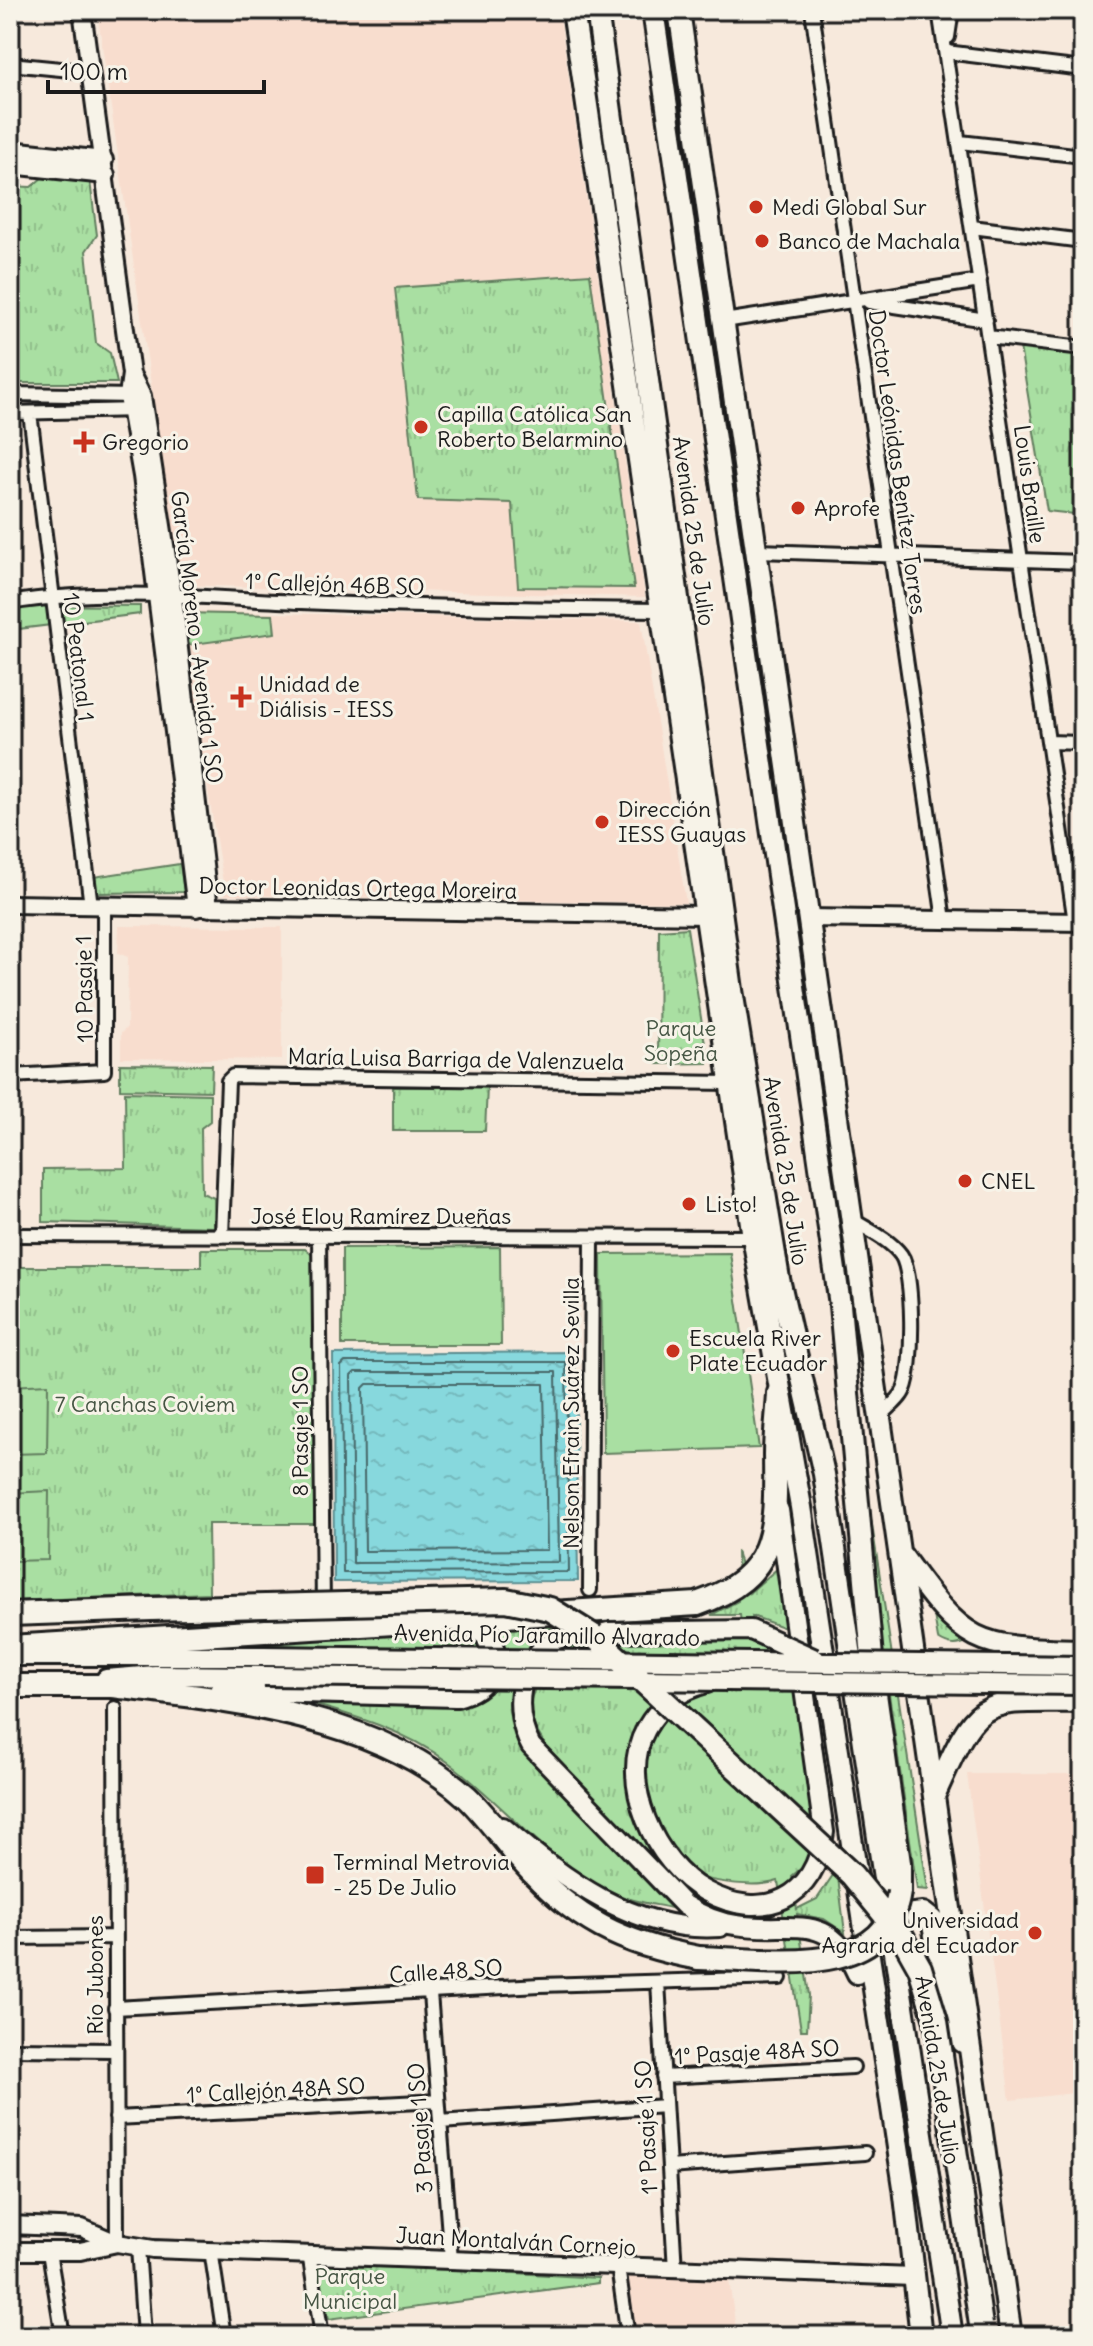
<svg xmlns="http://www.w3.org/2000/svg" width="1093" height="2346" viewBox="0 0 1093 2346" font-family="Delius,sans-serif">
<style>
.built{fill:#f8ddce}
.grass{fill:url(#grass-tufts);stroke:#627e5f;stroke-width:2}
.pitch{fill:#a9dfa2;stroke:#627e5f;stroke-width:2}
.water{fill:url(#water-ripples);stroke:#5c8d90;stroke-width:2}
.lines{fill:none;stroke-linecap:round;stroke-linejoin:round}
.shore{stroke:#476769;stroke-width:2}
.minor-casing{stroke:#1c1c1c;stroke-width:18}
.tertiary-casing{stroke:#1c1c1c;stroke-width:22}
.secondary-casing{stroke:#1c1c1c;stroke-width:24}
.primary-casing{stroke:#1c1c1c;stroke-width:26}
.trunk-casing{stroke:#1c1c1c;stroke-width:28}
.minor{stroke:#f7f3e8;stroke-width:12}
.tertiary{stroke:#f7f3e8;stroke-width:16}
.secondary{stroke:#f7f3e8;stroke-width:18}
.primary{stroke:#f7f3e8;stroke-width:20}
.trunk{stroke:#f7f3e8;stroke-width:22}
.secondary-bridge-casing{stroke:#1c1c1c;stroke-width:24;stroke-linecap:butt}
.trunk-bridge-casing{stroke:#1c1c1c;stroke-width:28;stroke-linecap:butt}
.secondary-bridge{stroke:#f7f3e8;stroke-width:18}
.trunk-bridge{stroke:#f7f3e8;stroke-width:22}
.poi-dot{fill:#c8321e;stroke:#f7f3e8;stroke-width:3}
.labels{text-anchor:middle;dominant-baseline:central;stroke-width:6;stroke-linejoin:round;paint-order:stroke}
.poi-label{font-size:22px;fill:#1c1c1c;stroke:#f7f3e8;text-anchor:start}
.street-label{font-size:22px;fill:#1c1c1c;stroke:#f7f3e8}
.park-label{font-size:22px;fill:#465644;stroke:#f7f3e8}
</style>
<defs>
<pattern id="grass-tufts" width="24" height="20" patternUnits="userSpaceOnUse" patternTransform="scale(2)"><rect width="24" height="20" fill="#a9dfa2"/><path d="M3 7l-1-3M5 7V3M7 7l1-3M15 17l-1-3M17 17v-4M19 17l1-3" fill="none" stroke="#91bf8b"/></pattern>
<pattern id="water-ripples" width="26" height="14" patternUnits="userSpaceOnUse" patternTransform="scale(2)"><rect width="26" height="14" fill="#87d8dd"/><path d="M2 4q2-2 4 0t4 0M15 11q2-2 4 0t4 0" fill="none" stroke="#74b9bd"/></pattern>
</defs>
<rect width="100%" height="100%" fill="#f7e9dc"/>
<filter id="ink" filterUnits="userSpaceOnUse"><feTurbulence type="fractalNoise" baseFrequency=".0125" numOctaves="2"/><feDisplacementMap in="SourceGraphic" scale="16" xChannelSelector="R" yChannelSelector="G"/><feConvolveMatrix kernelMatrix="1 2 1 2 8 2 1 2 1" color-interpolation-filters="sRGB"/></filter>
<g filter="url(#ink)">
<!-- built -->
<path class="built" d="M 97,10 L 559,10 L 645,597 L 180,585 Z
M 179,611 L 641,621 L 686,903 L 225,895 Z
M 119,926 L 282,927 L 282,1060 L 121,1058 L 121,1033 L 127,1027 L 128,957 L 118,953 Z
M 967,1774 L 1083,1774 L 1083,2092 L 1010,2100 Z
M 625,2276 L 729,2280 L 737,2336 L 634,2336 Z"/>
<!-- grass -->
<path class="grass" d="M 43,177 L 90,181 L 97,235 L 86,251 L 96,343 L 110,353 L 117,383 L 10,383 L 10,186 L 31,187 Z
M 590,274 L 634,588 L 518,587 L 512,503 L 418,500 L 395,288 Z
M 1020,347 L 1083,355 L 1083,515 L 1047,511 Z
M 10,605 L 140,606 L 140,614 L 10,630 Z
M 181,613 L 273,615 L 275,633 L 187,645 Z
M 180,864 L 184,892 L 95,893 L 93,877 Z
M 687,928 L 708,1063 L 658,1064 L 659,930 Z
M 120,1064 L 212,1065 L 211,1091 L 120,1089 Z
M 393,1087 L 487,1087 L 485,1131 L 393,1131 Z
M 125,1092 L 210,1094 L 210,1121 L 201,1128 L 202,1193 L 214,1198 L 214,1227 L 43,1222 L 43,1169 L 126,1168 Z
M 201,1249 L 305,1249 L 316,1258 L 314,1524 L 208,1524 L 209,1593 L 10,1601 L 10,1267 L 201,1267 Z
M 870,1512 L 928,1890 L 917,1889 L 878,1618 Z
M 737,1551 L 749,1593 L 778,1568 L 788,1629 L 752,1616 L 756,1642 L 789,1658 L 797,1689 L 817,1821 L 809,1862 L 792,1876 L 797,1909 L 817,1899 L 837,1869 L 845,1933 L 824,1919 L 797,1914 L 809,1995 L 807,2030 L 801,2030 L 778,1881 C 751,1890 683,1879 660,1861 C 618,1830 583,1785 547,1747 C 523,1713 525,1701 548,1668 C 556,1656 561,1648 574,1642 L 743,1638 L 740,1615 L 711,1615 L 738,1601 Z
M 934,1615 L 968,1641 C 957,1647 949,1646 938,1639 Z
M 490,1621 L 557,1623 C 532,1641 504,1681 510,1714 C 513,1729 521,1742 528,1755 L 671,1908 C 653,1904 633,1902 617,1894 C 551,1866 504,1804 448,1762 C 402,1728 348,1714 295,1699 C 332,1700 370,1702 407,1704 C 426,1705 446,1708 464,1705 C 507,1698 509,1650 490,1621 Z
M 449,1628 L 478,1641 L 483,1649 L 244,1647 L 243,1642 Z
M 316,2261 L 598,2278 L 598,2283 L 329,2319 Z"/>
<!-- pitch -->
<path class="pitch" d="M 500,1247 L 501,1345 L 342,1345 L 342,1248 Z
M 730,1253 L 759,1448 L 603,1453 L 601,1254 Z
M 48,1384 L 47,1453 L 10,1454 L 10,1386 Z
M 49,1491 L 48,1560 L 10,1561 L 10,1493 Z"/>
<!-- water -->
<path class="water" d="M 575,1352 L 578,1581 L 334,1582 L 333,1354 Z"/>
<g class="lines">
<!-- shore -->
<path class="shore" d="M 345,1362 L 566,1362 L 569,1572 L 343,1573 L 341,1366 Z
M 355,1372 L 556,1372 L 559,1562 L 353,1563 L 351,1376 Z
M 367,1384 L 544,1384 L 547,1550 L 365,1551 L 363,1388 Z"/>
<defs>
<path id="minor" d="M 812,10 L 944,920
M 939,10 L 1075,922
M 948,37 L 952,10
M 946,52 L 1083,69
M 10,64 L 91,72
M 960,142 L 1083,156
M 972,227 L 1083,241
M 869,302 L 986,320
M 724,321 L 980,281
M 988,337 L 1083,348
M 10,394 L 135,396
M 10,413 L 139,410
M 30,413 L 91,906
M 758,551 L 1083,562
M 10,603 C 105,587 205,598 301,602 C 420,607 539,609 659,610
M 1048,742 L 1083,743
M 10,1076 L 104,1071 L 104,906
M 851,1219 C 868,1230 889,1239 901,1255 C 914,1273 914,1368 904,1390 C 900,1400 887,1409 879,1417
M 10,1235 L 753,1237
M 222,1236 L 228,1081 L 233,1076 L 730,1083
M 319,1236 L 323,1607
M 590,1590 L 592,1237
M 115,1708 L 117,2243
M 10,1938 L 115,1937
M 658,1982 L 675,2270
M 430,1993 L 451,2260
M 115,2008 L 540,1985 L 780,1978
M 10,2049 L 115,2050
M 663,2077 L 853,2067
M 116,2118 L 438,2101
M 440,2122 L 665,2106
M 669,2167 L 865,2153
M 138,2247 L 144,2336
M 211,2250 L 224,2336
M 49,2252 L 63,2336
M 309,2253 L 322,2336
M 618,2267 L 628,2336"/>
<path id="tertiary" d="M 82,10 L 131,374 L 128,396 L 142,476 L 196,908
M 10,150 L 104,160
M 10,165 L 106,175
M 131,374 L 142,396 L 173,597 L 209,908
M 10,904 L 706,915
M 807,918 L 1083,922
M 10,2225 L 82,2228 L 117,2243 L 153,2249 L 913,2277
M 10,2251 L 80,2251 L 117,2243"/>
<path id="secondary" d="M 593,1633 C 581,1634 566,1634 555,1640 C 517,1660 512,1711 531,1746 L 684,1905 C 700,1915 718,1923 736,1925 C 793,1934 828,1908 857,1974
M 14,1656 L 263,1656
M 106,1679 L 155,1675 L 264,1676
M 707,1683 C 680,1690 660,1704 646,1729 C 617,1781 655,1864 705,1891 C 764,1923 816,1899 824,1832 L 779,1510
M 503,1827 C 565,1880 634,1933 720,1927"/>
<path id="primary" d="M 573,10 L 753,1237 L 801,1507 L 904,2187 L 921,2336
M 597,10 L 732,990 L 779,1279 L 824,1474 L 952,2336
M 653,10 L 840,1305 L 874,1679
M 679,10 L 1011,2336
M 902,1556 C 966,1645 974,1648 1083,1650
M 935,1794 C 979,1696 976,1701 1083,1702
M 900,1940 L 899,1926 L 905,1915 L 923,1913 L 932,1920 L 949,2007 L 963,2042"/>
<path id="trunk" d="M 10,1614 L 151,1609
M 10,1647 L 697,1604 C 778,1576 776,1529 775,1455 C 775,1434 778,1414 779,1393
M 10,1686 L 125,1686
M 113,1686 C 228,1700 377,1715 467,1797 C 487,1816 504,1841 522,1861 C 574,1920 622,1944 699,1958
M 223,1689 L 456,1695 C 486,1688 503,1663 486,1633 L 457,1620
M 875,1694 L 899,1863 L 899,1892"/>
</defs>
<!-- minor casing -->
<use href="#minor" class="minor-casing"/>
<!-- tertiary casing -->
<use href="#tertiary" class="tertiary-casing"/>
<!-- secondary casing -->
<use href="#secondary" class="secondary-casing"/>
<!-- primary casing -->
<use href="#primary" class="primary-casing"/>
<!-- trunk casing -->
<use href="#trunk" class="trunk-casing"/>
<!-- minor -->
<use href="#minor" class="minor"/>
<!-- tertiary -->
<use href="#tertiary" class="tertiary"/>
<!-- secondary -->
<use href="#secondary" class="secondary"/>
<!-- primary -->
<use href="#primary" class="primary"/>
<!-- trunk -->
<use href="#trunk" class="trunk"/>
<defs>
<path id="secondary-bridge" d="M 608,1632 L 751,1630 L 815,1659
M 263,1656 L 1083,1666
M 264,1676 L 1083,1685"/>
<path id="trunk-bridge" d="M 151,1609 L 506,1600 L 550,1609 L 595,1637 L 852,1875 L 902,1936 L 920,1968 L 936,2021 L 981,2325
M 699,1958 C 764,1959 886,1983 899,1892"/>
</defs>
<!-- secondary-bridge casing -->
<use href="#secondary-bridge" class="secondary-bridge-casing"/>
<!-- trunk-bridge casing -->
<use href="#trunk-bridge" class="trunk-bridge-casing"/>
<!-- secondary-bridge -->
<use href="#secondary-bridge" class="secondary-bridge"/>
<!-- trunk-bridge -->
<use href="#trunk-bridge" class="trunk-bridge"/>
</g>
</g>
<!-- markers -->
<g class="poi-dot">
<circle cx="756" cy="207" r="8"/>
<circle cx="762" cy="241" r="8"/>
<circle cx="421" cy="427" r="8"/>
<path d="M80 430h8v8h8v8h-8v8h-8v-8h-8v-8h8z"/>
<circle cx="798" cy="508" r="8"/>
<path d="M237 685h8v8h8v8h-8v8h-8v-8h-8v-8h8z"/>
<circle cx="602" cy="822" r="8"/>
<circle cx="965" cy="1181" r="8"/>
<circle cx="689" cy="1204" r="8"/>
<circle cx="673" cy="1351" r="8"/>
<rect x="305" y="1865" width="20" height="20" rx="4"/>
<circle cx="1035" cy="1933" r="8"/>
</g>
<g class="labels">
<!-- poi labels -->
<g class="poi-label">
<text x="772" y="207">Medi Global Sur</text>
<text x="778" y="241">Banco de Machala</text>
<text x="437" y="414">Capilla Católica San<tspan x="437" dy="25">Roberto Belarmino</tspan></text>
<text x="102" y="442">Gregorio</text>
<text x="814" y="508">Aprofe</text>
<text x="259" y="684">Unidad de<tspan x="259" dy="25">Diálisis - IESS</tspan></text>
<text x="618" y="809">Dirección<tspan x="618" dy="25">IESS Guayas</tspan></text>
<text x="981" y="1181">CNEL</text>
<text x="705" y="1204">Listo!</text>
<text x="689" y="1338">Escuela River<tspan x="689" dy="25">Plate Ecuador</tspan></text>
<text x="333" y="1862">Terminal Metrovia<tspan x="333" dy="25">- 25 De Julio</tspan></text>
<text x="1019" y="1920" text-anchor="end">Universidad<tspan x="1019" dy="25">Agraria del Ecuador</tspan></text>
</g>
<!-- street labels -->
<g class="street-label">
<text transform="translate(898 462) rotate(82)">Doctor Leónidas Benítez Torres</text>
<text transform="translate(1030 484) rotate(82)">Louis Braille</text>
<text transform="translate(694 531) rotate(82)">Avenida 25 de Julio</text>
<text transform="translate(335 584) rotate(2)">1° Callejón 46B SO</text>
<text transform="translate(197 637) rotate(83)">García Moreno - Avenida 1 SO</text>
<text transform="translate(79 657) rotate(83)">10 Peatonal 1</text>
<text transform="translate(358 888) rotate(1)">Doctor Leonidas Ortega Moreira</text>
<text transform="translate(84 989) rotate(-91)">10 Pasaje 1</text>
<text transform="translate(456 1059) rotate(1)">María Luisa Barriga de Valenzuela</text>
<text transform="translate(786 1171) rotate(81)">Avenida 25 de Julio</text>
<text x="381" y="1216">José Eloy Ramírez Dueñas</text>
<text transform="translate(571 1413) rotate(-90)">Nelson Efraìn Suárez Sevilla</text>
<text transform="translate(300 1431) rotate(-90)">8 Pasaje 1 SO</text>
<text transform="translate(547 1635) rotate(1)">Avenida Pío Jaramillo Alvarado</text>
<text transform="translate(446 1971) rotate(-4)">Calle 48 SO</text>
<text transform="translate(95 1975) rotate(-90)">Río Jubones</text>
<text transform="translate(757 2052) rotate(-3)">1° Pasaje 48A SO</text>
<text transform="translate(938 2070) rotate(81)">Avenida 25 de Julio</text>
<text transform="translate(276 2090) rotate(-3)">1° Callejón 48A SO</text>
<text transform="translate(646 2127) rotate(-93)">1° Pasaje 1 SO</text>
<text transform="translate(420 2128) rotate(-94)">3 Pasaje 1 SO</text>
<text transform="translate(516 2241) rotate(3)">Juan Montalván Cornejo</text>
</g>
<!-- park labels -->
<g class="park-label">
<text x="681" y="1028">Parque<tspan x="681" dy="25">Sopeña</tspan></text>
<text x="145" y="1404">7 Canchas Coviem</text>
<text x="350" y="2276">Parque<tspan x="350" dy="25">Municipal</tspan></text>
</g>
</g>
<!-- margin -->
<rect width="1093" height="2346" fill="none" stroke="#f7f3e8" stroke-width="40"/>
<rect x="20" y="20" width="1053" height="2306" fill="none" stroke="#1c1c1c" stroke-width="3" filter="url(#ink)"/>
<!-- scale -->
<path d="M48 80v12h216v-12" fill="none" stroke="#1c1c1c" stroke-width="4"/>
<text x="60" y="80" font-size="24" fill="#1c1c1c" stroke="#f7f3e8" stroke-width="6" paint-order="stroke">100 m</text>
</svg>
